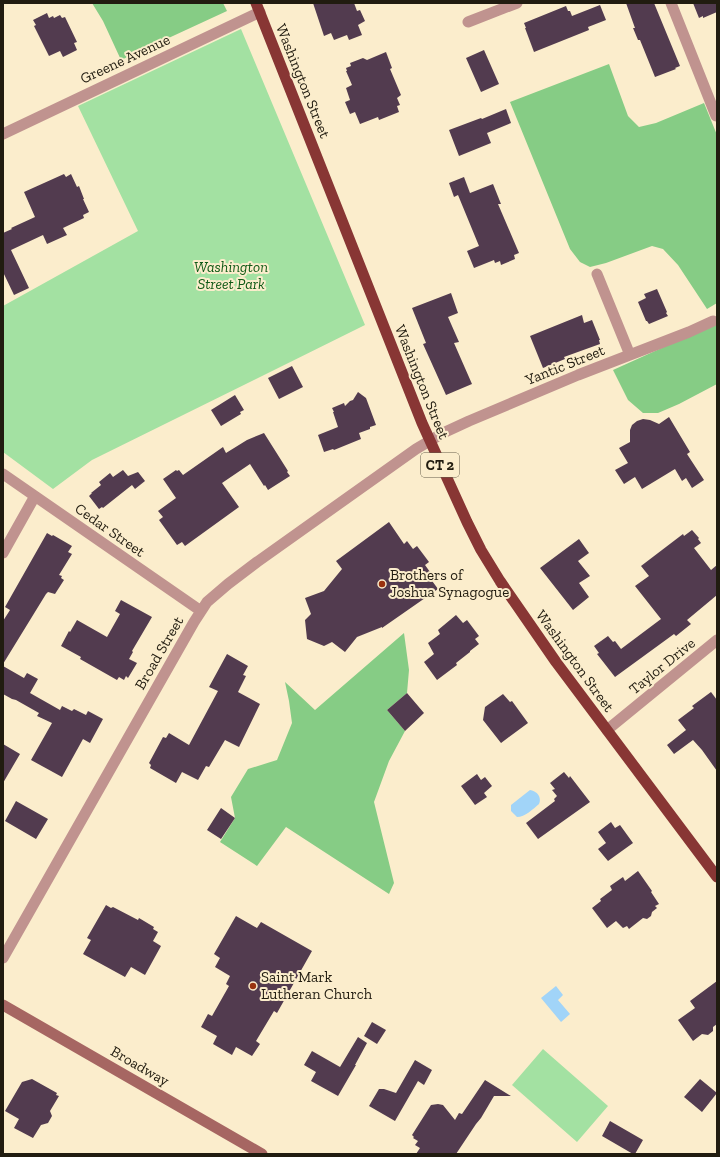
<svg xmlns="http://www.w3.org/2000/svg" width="720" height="1157" viewBox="0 0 720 1157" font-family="'Zilla Slab',serif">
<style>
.green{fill:#a3e1a2}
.forest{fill:#86cc85}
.water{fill:#a1d4f8}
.building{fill:#523b4f}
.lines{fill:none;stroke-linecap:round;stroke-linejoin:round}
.minor{stroke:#c0938f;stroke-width:11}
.secondary{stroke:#a66662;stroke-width:11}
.trunk{stroke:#883634;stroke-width:11}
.poi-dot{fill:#9a330f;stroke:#fbedcc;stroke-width:1.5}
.labels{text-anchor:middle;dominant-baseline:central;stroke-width:4;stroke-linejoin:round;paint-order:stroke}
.shield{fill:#fbedcc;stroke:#625b48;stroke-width:1}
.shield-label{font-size:14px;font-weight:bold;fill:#211c10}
.street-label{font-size:15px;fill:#211c10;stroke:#fbedcc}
.park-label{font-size:15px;font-style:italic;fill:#0f5a16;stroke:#fbedcc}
.poi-label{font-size:15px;fill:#211c10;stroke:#fbedcc;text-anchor:start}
</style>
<rect width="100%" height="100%" fill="#fbedcc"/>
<!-- green -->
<path class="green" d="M 241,29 L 365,325 L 92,460 L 53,489 L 3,452 L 3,306 L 138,231 L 78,106 Z
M 543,1049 L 608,1106 L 577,1142 L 512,1085 Z"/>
<!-- forest -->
<path class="forest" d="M 92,3 L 223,3 L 227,11 L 121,60 L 103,21 Z
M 609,64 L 628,116 L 639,127 L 656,123 L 704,103 L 717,135 L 717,303 L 707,309 L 678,265 L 663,249 L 652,246 L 606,263 L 590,267 L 580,262 L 570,249 L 510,102 Z
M 717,323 L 717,384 L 679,404 L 658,413 L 643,413 L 628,400 L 613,370 Z
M 404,633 L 409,670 L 407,693 L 387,710 L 405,731 L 389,761 L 374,802 L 394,883 L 389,894 L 286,827 L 257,866 L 220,842 L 235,818 L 231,797 L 248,769 L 277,760 L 292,723 L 289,701 L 285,682 L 315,710 Z"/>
<!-- water -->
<path class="water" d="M 530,790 C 537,791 542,797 539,804 C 533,809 525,817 517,817 L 511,811 L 511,805 Z
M 556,986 L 563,995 L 558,1000 L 570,1014 L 561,1022 L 541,998 Z"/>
<!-- building -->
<path class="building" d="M 313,3 L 354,3 L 357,11 L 360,10 L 365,21 L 358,25 L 362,35 L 349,40 L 347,35 L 334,40 L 331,33 L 324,36 Z
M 626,3 L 654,3 L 680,66 L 675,68 L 676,69 L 655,77 L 640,40 L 638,40 L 633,28 L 635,28 Z
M 693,3 L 717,3 L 717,12 L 703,18 L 703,16 L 699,18 Z
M 600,5 L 606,20 L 588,27 L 589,30 L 534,52 L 525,28 L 526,28 L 524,23 L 566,6 L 568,11 L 570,11 L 572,16 Z
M 47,13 L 49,18 L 53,16 L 54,18 L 60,15 L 62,18 L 65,17 L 77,42 L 74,43 L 77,50 L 63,57 L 60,51 L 49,56 L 34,26 L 36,25 L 33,20 Z
M 484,50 L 499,84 L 481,92 L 466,58 Z
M 386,52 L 392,68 L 390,69 L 401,95 L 397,98 L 400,105 L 397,106 L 399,112 L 379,120 L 378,117 L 360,124 L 355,112 L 350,114 L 345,102 L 350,100 L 346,88 L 352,85 L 346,71 L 347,71 L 346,68 L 351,66 L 350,63 L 363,58 L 367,60 Z
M 506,109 L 511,123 L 487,133 L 491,143 L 459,156 L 449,130 L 481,118 L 482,119 Z
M 64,174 L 66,177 L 71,174 L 77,187 L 79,186 L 84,199 L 83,199 L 89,212 L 83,215 L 84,218 L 63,228 L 67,235 L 47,244 L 43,235 L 11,250 L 29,288 L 14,295 L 3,272 L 3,233 L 12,229 L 11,228 L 35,217 L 24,192 Z
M 464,177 L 470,193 L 493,184 L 501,204 L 498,204 L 519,253 L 514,255 L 515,259 L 501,265 L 500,261 L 495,263 L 494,260 L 474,268 L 467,251 L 479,246 L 458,195 L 454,197 L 449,183 Z
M 657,289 L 667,312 L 666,313 L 668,316 L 649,324 L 647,321 L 646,321 L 638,302 L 646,298 L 644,294 Z
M 451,293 L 458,313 L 448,317 L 459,342 L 454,343 L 472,384 L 446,395 L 423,344 L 426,343 L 412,308 Z
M 582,315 L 584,323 L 592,320 L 600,340 L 599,340 L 600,344 L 564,357 L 565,359 L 543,368 L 530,336 Z
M 292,366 L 303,387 L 279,399 L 268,378 Z
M 358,392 L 366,398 L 376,425 L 370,427 L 370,429 L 359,433 L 361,439 L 334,450 L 333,449 L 324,452 L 318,435 L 338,427 L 333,412 L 334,412 L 332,408 L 344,403 L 345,406 L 350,401 L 353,400 Z
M 235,395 L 244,410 L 240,412 L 241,414 L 221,426 L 211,410 Z
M 669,417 L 690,452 L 687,454 L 704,480 L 692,488 L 686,478 L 682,481 L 675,469 L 642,489 L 635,477 L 624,484 L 615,470 L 628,463 L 619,448 L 630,442 L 630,430 L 632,425 L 637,421 L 643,419 L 650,420 L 659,424 Z
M 264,433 L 288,471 L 287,472 L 290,476 L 268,490 L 265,485 L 264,486 L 250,464 L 222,483 L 239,507 L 185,546 L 182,542 L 177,545 L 159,520 L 163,517 L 158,511 L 176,498 L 163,479 L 176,470 L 177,471 L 179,470 L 183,475 L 223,447 L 226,453 L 247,440 Z
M 123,470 L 128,476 L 138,472 L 145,481 L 135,489 L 132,485 L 103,508 L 102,507 L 99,509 L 89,496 L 92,493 L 91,493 L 101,485 L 99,482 L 110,473 L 113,477 Z
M 389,522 L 404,544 L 407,541 L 413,549 L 417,546 L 429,562 L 425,565 L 430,572 L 427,574 L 438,589 L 382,628 L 382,627 L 357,637 L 345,652 L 332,642 L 324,646 L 307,639 L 305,620 L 311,614 L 305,598 L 324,591 L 342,569 L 336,561 Z
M 692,530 L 699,538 L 698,539 L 701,543 L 694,548 L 711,570 L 717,565 L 717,595 L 687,620 L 691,624 L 676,636 L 674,634 L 615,677 L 597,654 L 599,653 L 594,646 L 608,636 L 613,642 L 615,641 L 621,649 L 661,619 L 635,586 L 649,576 L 641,566 L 683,534 L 684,536 Z
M 47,533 L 52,536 L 53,535 L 72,546 L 68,552 L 72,554 L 59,575 L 62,576 L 61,578 L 64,580 L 55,594 L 48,592 L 46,594 L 3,664 L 3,621 L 10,610 L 5,607 Z
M 579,539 L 589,553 L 578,561 L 590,576 L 579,583 L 589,597 L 573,610 L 540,568 Z
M 121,600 L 152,617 L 132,651 L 133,652 L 129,659 L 137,663 L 128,678 L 126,676 L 124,680 L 119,677 L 117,680 L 80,659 L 81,657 L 61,646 L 69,631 L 70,632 L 77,620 L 107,637 L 120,614 L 115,611 Z
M 456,615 L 463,623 L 467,620 L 479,636 L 475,639 L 479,644 L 470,651 L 470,652 L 456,663 L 457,665 L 437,680 L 424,662 L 434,654 L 428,643 L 440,634 L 438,630 Z
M 227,654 L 248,666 L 243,675 L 246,676 L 238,692 L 260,704 L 239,747 L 225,740 L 209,767 L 206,766 L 198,780 L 182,772 L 176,783 L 150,768 L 151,765 L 149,763 L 163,737 L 166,738 L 169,733 L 189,745 L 218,691 L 209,687 Z
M 3,666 L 24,678 L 27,673 L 38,679 L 30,693 L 60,710 L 62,706 L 72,711 L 74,709 L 86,715 L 88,711 L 103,719 L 90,743 L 83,739 L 62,777 L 31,760 L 52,723 L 37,716 L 39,713 L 16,700 L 12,699 L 3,694 Z
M 711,692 L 717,700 L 717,771 L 702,750 L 693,740 L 674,754 L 667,745 L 686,730 L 678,720 L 694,708 L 692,706 Z
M 407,693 L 424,713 L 405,731 L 387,710 Z
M 503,694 L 510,702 L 512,701 L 528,723 L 501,743 L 483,720 L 485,707 Z
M 3,744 L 20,754 L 3,783 Z
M 564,772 L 569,778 L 570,776 L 590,802 L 538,839 L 526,823 L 555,801 L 554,799 L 557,796 L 552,790 L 555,789 L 550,783 Z
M 477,774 L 481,780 L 485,777 L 492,786 L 484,793 L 487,797 L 475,805 L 461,786 Z
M 16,801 L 48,819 L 36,839 L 5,821 Z
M 221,808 L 235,818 L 221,839 L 207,830 Z
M 611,822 L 615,828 L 620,825 L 633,843 L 608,861 L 598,849 L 606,843 L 598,832 Z
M 638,871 L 652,891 L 651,892 L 659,904 L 655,906 L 657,908 L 652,912 L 651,916 L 647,919 L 643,918 L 629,929 L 627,926 L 623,928 L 616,921 L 607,928 L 592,908 L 601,901 L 600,899 L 612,890 L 610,886 L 623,877 L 625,881 Z
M 106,905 L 111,908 L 113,907 L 138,920 L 139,918 L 154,927 L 153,929 L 158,932 L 153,941 L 161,946 L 145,975 L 131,967 L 125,977 L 83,954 L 91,940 L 87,938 Z
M 236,916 L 257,928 L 261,922 L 312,951 L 277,1013 L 274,1011 L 256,1041 L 260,1044 L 252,1056 L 236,1047 L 232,1055 L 213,1044 L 217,1036 L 201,1027 L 208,1014 L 212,1016 L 229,986 L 226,984 L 230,976 L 215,967 L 220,958 L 214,954 Z
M 717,981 L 717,1024 L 713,1027 L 713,1031 L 708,1035 L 702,1034 L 693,1041 L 678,1020 L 695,1008 L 690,1001 Z
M 372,1022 L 386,1030 L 377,1044 L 364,1036 Z
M 358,1037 L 367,1043 L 355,1065 L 356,1065 L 338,1096 L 311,1081 L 316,1072 L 304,1065 L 312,1051 L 340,1067 Z
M 415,1060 L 432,1070 L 424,1085 L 418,1081 L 395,1121 L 369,1106 L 379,1089 L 384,1089 L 396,1093 Z
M 32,1079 L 57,1093 L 56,1095 L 59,1096 L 50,1111 L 52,1116 L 48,1123 L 41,1125 L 33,1138 L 14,1128 L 19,1119 L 5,1111 L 22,1082 Z
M 700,1079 L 717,1093 L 702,1112 L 684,1097 Z
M 485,1080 L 511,1096 L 494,1096 L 481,1118 L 476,1124 L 456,1154 L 416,1154 L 420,1148 L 415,1145 L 418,1141 L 413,1138 L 414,1137 L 412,1135 L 431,1105 L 438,1104 L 443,1105 L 455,1120 L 459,1113 L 462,1114 Z
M 610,1121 L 643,1140 L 635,1154 L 633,1154 L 602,1136 Z"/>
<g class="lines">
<!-- minor -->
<path class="minor" d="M 671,3 L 716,116
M 468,22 L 517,3
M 3,134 L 260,12
M 597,274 L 630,355
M 3,474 L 201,611
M 3,553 L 35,496
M 607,730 L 717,640
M 3,958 L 194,622 L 207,602 L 228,584 L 257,562 L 416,449 L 443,433 L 469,421 L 578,375 L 689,332 L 713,321"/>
<!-- secondary -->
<path class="secondary" d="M 3,1005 L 262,1154"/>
<!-- trunk -->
<path class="trunk" d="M 256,3 L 422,423 L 467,522 L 481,550 L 500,581 L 556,662 L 717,877"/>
</g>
<!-- markers -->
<g class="poi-dot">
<circle cx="382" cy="584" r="4"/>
<circle cx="253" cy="986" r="4"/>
</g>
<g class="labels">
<!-- shield labels -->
<rect class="shield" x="421" y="453" width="38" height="24" rx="3"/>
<g class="shield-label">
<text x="440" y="465">CT 2</text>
</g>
<!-- street labels -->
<g class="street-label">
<text transform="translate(125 59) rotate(-25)">Greene Avenue</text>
<text transform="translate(303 81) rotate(68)">Washington Street</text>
<text transform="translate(565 365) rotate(-22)">Yantic Street</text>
<text transform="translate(422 382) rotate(68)">Washington Street</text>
<text transform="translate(110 530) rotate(35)">Cedar Street</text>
<text transform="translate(159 653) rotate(-60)">Broad Street</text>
<text transform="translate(575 661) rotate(54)">Washington Street</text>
<text transform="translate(662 666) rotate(-39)">Taylor Drive</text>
<text transform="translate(140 1066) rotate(30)">Broadway</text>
</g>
<!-- park labels -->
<g class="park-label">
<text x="231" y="267">Washington<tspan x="231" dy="17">Street Park</tspan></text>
</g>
<!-- poi labels -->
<g class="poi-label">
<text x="390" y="575">Brothers of<tspan x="390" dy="17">Joshua Synagogue</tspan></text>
<text x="261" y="977">Saint Mark<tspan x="261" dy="17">Lutheran Church</tspan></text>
</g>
</g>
<!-- border -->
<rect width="720" height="1157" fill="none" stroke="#211c10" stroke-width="8"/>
</svg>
